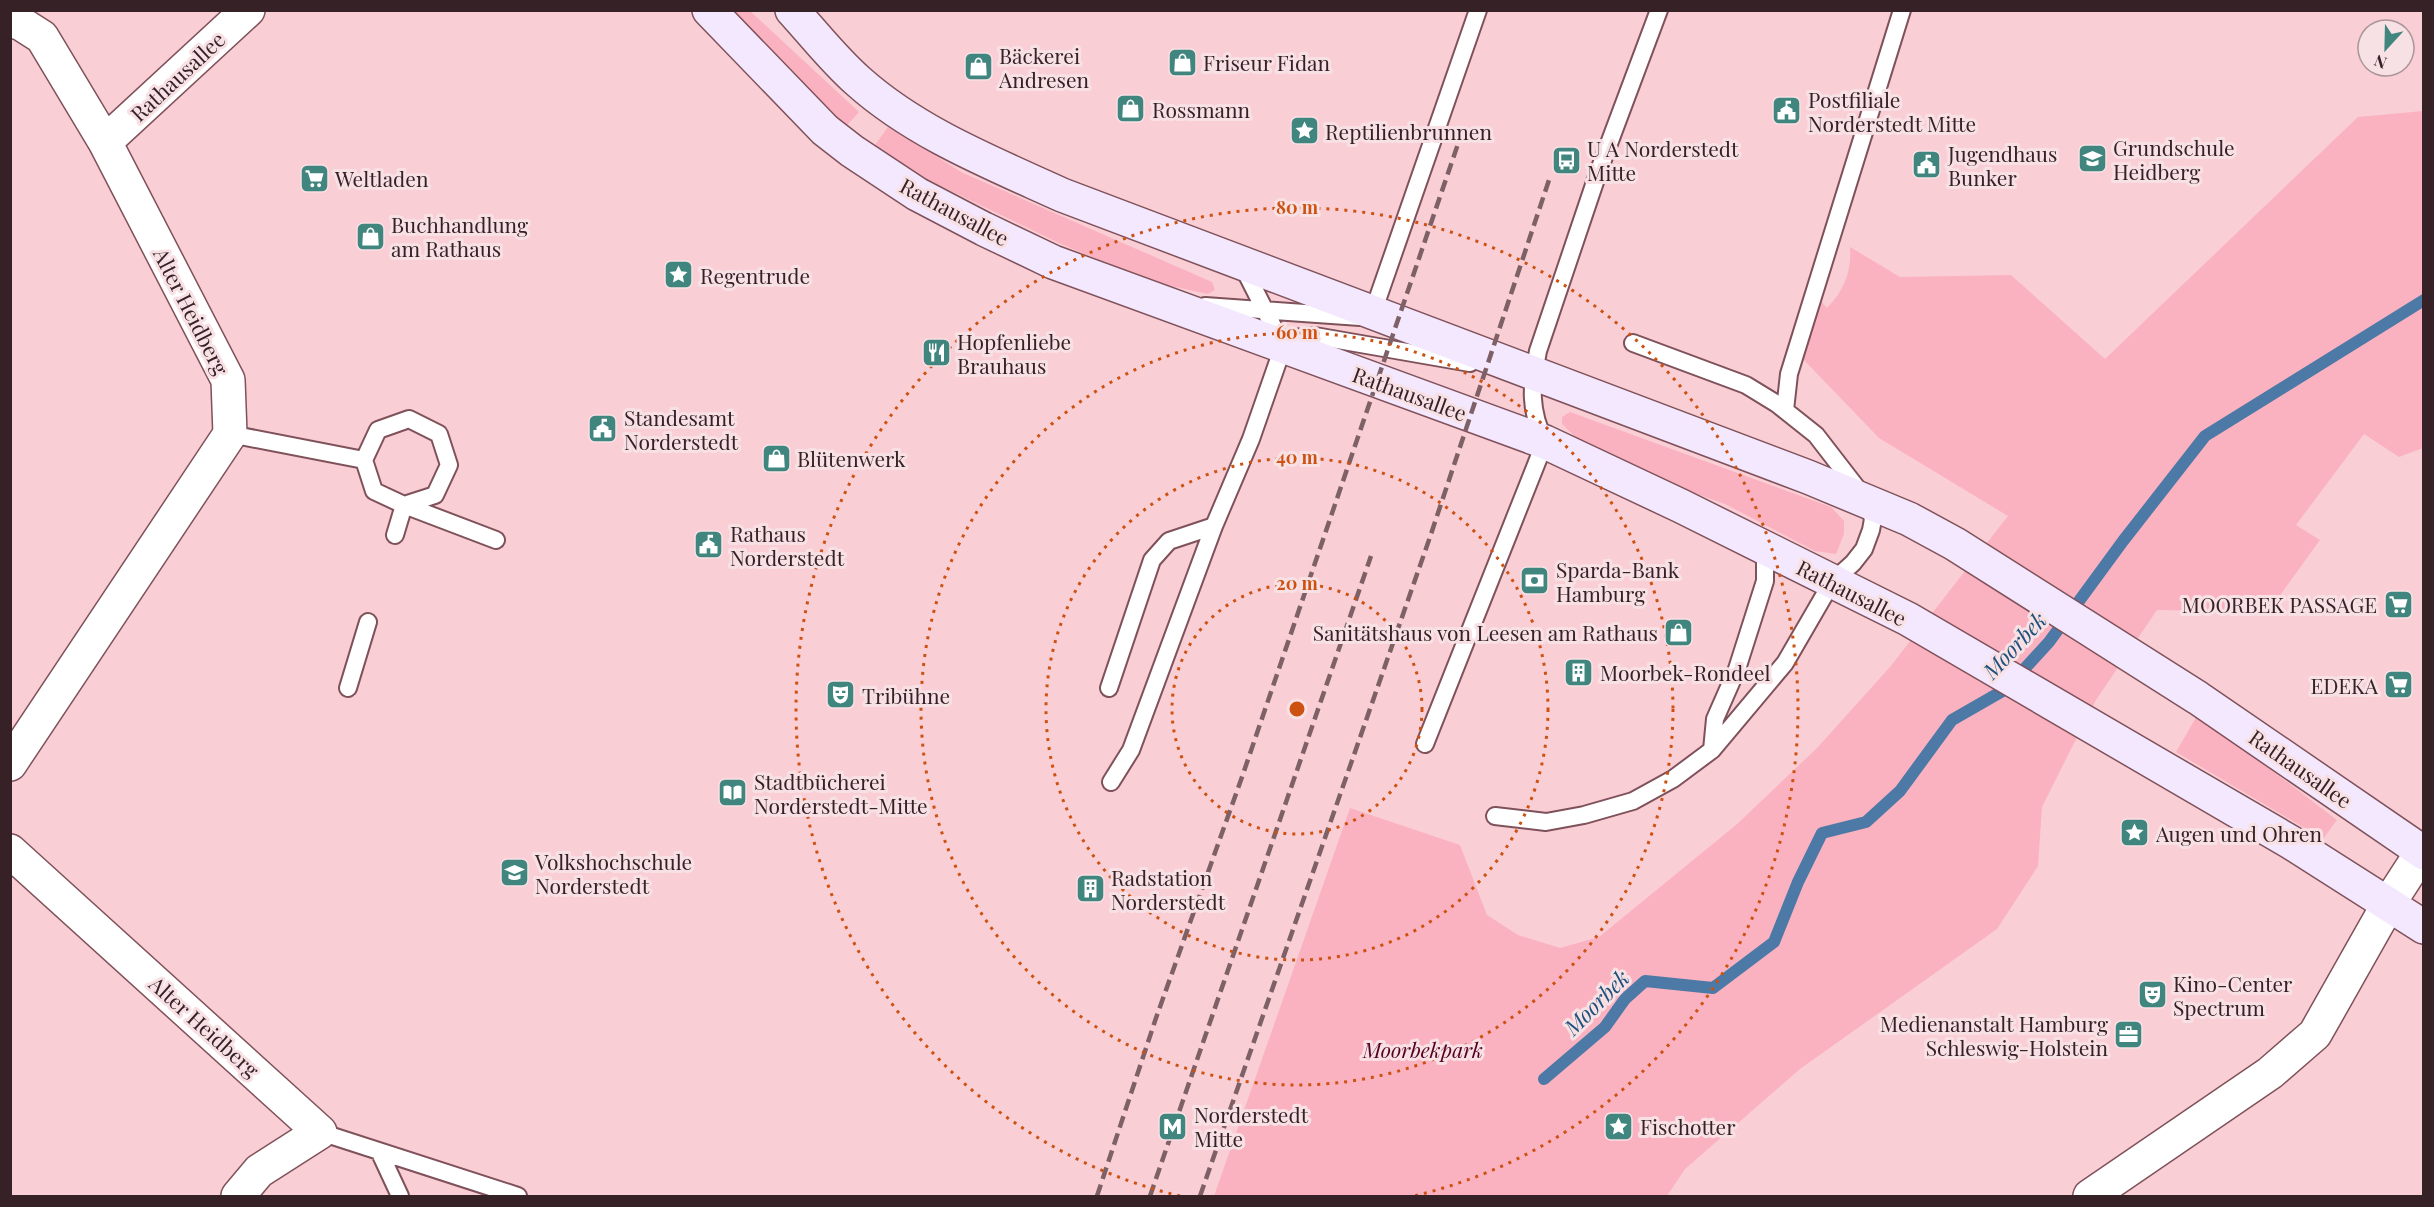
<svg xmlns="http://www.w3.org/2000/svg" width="2434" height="1207" viewBox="0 0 2434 1207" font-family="'Playfair Display',serif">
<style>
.green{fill:#fbb2c0}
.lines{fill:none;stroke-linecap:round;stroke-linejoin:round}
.stream{stroke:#4c79a5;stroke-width:12}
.lane-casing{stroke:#7f515a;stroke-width:20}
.street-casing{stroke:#7f515a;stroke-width:36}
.secondary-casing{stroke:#7f515a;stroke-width:36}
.lane{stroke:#fff;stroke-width:16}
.street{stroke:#fff;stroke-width:33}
.secondary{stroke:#f3e8fe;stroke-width:33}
.rail{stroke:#7e6166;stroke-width:4.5;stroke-dasharray:12 6;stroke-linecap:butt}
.ring{fill:none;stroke:#cd5110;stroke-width:3;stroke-dasharray:3 6}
.labels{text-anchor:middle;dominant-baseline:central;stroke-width:6;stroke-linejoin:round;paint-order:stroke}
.poi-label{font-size:21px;fill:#362226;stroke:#f8e1e5;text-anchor:start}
.street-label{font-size:21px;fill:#362226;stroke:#f8e1e5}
.park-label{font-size:21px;font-style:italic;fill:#550021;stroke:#f8e1e5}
.water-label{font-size:22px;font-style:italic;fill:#1d517b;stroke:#f8e1e5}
.centre{fill:#cd5110;stroke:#f8e1e5;stroke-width:3}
.ring-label{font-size:18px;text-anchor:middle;font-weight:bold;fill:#cd5110;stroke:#f8e1e5;stroke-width:6;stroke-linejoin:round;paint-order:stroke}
</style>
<rect width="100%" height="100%" fill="#faced5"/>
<!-- green -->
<path class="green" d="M 723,11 L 750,11 L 859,112 L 841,132 Z
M 2423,111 L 2423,448 L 2399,457 L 2364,434 L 2296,525 L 2320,540 L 2268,612 L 2157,610 L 2096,700 L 2067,757 L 2042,807 L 2038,866 L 1997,929 L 1800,1069 L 1685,1169 L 1667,1196 L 1214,1196 L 1350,808 L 1460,845 L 1487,915 L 1518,935 L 1560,948 L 1599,937 L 1736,825 L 1817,748 L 1890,667 L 2008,516 L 1879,438 L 1801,357 L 1821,301 L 1827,308 C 1844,291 1852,271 1850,247 L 1900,277 L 2011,275 L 2105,359 L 2358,117 Z
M 888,127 L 963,173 L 1212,282 L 1215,290 L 1208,294 L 1152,282 L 1061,244 L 870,152 Z
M 1570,412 L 1831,507 L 1844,521 L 1844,534 L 1836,554 L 1815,551 L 1725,504 L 1628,469 L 1586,448 L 1562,424 L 1562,417 Z
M 2198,714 L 2337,820 L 2323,839 L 2176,752 Z"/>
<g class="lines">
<!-- stream -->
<path class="stream" d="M 1544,1079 L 1605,1027 L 1625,999 L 1645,981 L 1713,988 L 1774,942 L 1798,882 L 1822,833 L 1866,822 L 1900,791 L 1952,720 L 2006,689 L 2049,642 L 2123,541 L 2205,436 L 2424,300"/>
<defs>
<path id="lane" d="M 1242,265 L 1282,344
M 1205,306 L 1360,317 L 1373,312 L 1478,10
M 1785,410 L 1789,374 L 1902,10
M 230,434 L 364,460 L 378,430 L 409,419 L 439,434 L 449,465 L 435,495 L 404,505 L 374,491 L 364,460
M 395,535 L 404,505 L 496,540
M 348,688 L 368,622
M 1109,688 L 1152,560 L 1169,541 L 1214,526 L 1251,439 L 1283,347 C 1294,337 1301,336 1315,336 L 1470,363
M 1425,744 L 1545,442 C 1529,410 1531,386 1538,351 L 1598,173 L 1659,10
M 1712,750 L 1715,719 L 1737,669 L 1765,581 L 1765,548
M 1111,782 L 1131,750 L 1214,526
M 1495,816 L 1546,822 L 1584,815 L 1633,801 L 1673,779 L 1712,750 L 1785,663 L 1832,582 L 1853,563 L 1864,549 L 1871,530 L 1873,519 L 1867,501 L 1816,435 L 1777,404 L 1746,385 L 1633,343
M 320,1132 L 518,1196
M 380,1153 L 400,1196"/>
<path id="street" d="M 10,21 L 20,23 L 42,37 L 105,142 L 228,380 L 230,434 L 10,764
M 105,142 L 248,10
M 10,851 L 320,1132 L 259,1171 L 238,1196
M 2090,1196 L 2270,1073 L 2315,1034 L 2389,903 L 2422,852"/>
<path id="secondary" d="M 709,10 L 825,130 L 852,151 L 917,194 L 984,229 L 1053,262 L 1545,442 L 1681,506 L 1908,619 L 2292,843 L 2424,927
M 792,10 C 814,34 834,60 858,81 C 916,133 992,163 1062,195 L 1808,477 L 1909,519 L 1955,544 L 2198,698 L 2424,853"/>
</defs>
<!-- lane casing -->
<use href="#lane" class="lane-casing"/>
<!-- street casing -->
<use href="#street" class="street-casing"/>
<!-- secondary casing -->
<use href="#secondary" class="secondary-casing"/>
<!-- lane -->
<use href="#lane" class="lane"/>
<!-- street -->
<use href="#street" class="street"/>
<!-- secondary -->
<use href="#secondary" class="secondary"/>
<!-- rail -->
<path class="rail" d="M 1097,1196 L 1156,1018 L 1242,777 L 1459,141
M 1150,1196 L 1371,556
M 1200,1196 L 1430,537 L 1550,177"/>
</g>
<!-- distance rings -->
<g class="ring">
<circle cx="1297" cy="709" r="125"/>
<circle cx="1297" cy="709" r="251"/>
<circle cx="1297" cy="709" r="376"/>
<path d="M1180 1196A501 501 0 1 1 1414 1196"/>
</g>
<!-- icons -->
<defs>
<symbol id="shop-square" viewBox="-11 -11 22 22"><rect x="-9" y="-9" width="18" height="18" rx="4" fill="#40867f" stroke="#f8e1e5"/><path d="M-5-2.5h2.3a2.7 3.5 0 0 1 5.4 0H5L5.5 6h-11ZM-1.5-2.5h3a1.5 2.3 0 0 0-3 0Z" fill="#fff"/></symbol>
<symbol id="civic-square" viewBox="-11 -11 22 22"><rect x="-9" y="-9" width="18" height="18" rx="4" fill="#40867f" stroke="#f8e1e5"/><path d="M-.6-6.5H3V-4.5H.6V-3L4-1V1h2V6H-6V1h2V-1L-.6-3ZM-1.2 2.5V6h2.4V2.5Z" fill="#fff"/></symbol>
<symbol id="sight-square" viewBox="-11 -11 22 22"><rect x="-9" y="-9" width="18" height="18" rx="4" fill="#40867f" stroke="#f8e1e5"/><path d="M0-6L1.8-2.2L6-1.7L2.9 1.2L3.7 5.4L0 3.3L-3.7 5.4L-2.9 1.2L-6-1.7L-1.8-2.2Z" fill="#fff"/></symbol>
<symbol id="school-square" viewBox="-11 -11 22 22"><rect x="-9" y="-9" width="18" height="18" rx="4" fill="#40867f" stroke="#f8e1e5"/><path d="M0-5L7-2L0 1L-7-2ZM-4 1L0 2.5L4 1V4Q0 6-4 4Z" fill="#fff"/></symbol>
<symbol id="bus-square" viewBox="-11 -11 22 22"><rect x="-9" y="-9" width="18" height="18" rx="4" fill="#40867f" stroke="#f8e1e5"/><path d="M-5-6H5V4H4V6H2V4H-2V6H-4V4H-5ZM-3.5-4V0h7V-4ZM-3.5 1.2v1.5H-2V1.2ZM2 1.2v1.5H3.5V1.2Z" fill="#fff"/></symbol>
<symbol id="supermarket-square" viewBox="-11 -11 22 22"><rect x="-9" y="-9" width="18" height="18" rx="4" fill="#40867f" stroke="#f8e1e5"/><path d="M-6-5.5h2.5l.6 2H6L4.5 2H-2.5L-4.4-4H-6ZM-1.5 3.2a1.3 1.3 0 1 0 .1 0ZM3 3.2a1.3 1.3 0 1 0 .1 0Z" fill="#fff"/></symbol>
<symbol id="restaurant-square" viewBox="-11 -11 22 22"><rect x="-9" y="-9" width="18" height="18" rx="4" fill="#40867f" stroke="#f8e1e5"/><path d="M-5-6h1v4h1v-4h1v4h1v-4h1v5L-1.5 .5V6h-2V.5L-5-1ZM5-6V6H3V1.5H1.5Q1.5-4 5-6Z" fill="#fff"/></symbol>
<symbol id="bank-square" viewBox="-11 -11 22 22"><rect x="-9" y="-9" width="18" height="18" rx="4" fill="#40867f" stroke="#f8e1e5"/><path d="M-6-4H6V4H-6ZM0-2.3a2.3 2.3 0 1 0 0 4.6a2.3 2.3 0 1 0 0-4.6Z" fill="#fff"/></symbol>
<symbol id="building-square" viewBox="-11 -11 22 22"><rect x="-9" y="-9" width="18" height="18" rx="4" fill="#40867f" stroke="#f8e1e5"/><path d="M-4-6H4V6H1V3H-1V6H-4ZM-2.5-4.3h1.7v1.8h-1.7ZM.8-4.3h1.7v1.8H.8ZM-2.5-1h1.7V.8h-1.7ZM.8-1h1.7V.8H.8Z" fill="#fff"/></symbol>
<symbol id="theatre-square" viewBox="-11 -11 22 22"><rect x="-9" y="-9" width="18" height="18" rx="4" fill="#40867f" stroke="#f8e1e5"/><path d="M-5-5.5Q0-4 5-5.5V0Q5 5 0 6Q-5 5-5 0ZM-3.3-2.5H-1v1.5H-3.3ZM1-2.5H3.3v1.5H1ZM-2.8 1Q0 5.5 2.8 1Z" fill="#fff"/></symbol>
<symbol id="library-square" viewBox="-11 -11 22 22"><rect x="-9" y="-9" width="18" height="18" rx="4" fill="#40867f" stroke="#f8e1e5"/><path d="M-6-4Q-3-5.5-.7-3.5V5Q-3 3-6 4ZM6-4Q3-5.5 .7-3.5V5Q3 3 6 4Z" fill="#fff"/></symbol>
<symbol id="university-square" viewBox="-11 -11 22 22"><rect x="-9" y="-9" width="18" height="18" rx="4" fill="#40867f" stroke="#f8e1e5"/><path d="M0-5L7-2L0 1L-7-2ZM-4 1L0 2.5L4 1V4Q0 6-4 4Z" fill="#fff"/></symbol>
<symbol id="office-square" viewBox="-11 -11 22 22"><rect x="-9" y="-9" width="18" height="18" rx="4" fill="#40867f" stroke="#f8e1e5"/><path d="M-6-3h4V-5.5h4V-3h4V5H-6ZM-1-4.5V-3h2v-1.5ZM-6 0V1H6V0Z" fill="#fff"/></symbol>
<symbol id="metro-square" viewBox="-11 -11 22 22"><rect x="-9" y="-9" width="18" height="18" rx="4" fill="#40867f" stroke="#f8e1e5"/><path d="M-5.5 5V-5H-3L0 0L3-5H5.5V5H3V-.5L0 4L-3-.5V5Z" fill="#fff"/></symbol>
</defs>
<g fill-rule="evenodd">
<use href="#shop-square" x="1166" y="46" width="33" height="33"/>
<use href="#shop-square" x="962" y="50" width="33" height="33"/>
<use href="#shop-square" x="1114" y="92" width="33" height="33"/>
<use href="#civic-square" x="1770" y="94" width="33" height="33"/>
<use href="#sight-square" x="1288" y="114" width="33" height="33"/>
<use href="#school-square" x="2076" y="142" width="33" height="33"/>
<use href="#bus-square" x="1550" y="144" width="33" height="33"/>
<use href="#civic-square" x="1910" y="148" width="33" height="33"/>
<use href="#supermarket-square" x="298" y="162" width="33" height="33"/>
<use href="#shop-square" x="354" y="220" width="33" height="33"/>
<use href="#sight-square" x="662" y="258" width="33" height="33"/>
<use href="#restaurant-square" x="920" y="336" width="33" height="33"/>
<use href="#civic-square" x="586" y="412" width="33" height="33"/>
<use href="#shop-square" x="760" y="442" width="33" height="33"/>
<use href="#civic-square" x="692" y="528" width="33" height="33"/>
<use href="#bank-square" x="1518" y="564" width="33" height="33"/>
<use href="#supermarket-square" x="2382" y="588" width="33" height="33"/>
<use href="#shop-square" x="1662" y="616" width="33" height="33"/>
<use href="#building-square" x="1562" y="656" width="33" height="33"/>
<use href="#supermarket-square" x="2382" y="668" width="33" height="33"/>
<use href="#theatre-square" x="824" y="678" width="33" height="33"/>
<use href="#library-square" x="716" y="776" width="33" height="33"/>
<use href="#sight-square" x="2118" y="816" width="33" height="33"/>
<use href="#university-square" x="498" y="856" width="33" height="33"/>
<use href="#building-square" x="1074" y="872" width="33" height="33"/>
<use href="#theatre-square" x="2136" y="978" width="33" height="33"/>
<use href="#office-square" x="2112" y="1018" width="33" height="33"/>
<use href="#metro-square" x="1156" y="1110" width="33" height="33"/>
<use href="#sight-square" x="1602" y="1110" width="33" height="33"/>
</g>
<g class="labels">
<!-- poi labels -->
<g class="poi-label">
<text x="999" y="55">Bäckerei<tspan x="999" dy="24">Andresen</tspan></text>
<text x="1203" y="62">Friseur Fidan</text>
<text x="1808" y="99">Postfiliale<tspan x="1808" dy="24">Norderstedt Mitte</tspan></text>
<text x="1152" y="109">Rossmann</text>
<text x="1325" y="131">Reptilienbrunnen</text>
<text x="2113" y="147">Grundschule<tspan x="2113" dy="24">Heidberg</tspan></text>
<text x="1587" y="148">U A Norderstedt<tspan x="1587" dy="24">Mitte</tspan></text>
<text x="1948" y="153">Jugendhaus<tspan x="1948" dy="24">Bunker</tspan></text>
<text x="335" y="178">Weltladen</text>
<text x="391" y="224">Buchhandlung<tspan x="391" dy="24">am Rathaus</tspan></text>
<text x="700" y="275">Regentrude</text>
<text x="957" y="341">Hopfenliebe<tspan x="957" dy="24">Brauhaus</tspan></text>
<text x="624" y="417">Standesamt<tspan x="624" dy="24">Norderstedt</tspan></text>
<text x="797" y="458">Blütenwerk</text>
<text x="730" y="533">Rathaus<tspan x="730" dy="24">Norderstedt</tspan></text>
<text x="1556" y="569">Sparda-Bank<tspan x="1556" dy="24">Hamburg</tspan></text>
<text x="2377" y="604" text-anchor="end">MOORBEK PASSAGE</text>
<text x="1658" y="632" text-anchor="end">Sanitätshaus von Leesen am Rathaus</text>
<text x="1600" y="672">Moorbek-Rondeel</text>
<text x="2378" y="685" text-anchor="end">EDEKA</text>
<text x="862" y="695">Tribühne</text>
<text x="754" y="781">Stadtbücherei<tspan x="754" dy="24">Norderstedt-Mitte</tspan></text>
<text x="2156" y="833">Augen und Ohren</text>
<text x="535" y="861">Volkshochschule<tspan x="535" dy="24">Norderstedt</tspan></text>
<text x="1111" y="877">Radstation<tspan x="1111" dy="24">Norderstedt</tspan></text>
<text x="2173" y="983">Kino-Center<tspan x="2173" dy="24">Spectrum</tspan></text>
<text x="2108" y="1023" text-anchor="end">Medienanstalt Hamburg<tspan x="2108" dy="24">Schleswig-Holstein</tspan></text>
<text x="1194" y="1114">Norderstedt<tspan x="1194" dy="24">Mitte</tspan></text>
<text x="1640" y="1126">Fischotter</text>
</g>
<!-- street labels -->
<g class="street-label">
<text transform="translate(177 76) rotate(-43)">Rathausallee</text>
<text transform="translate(955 211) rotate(28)">Rathausallee</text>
<text transform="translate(192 311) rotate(63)">Alter Heidberg</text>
<text transform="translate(1410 393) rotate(20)">Rathausallee</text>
<text transform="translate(1852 592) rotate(27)">Rathausallee</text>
<text transform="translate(2301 768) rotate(35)">Rathausallee</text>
<text transform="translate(205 1026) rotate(42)">Alter Heidberg</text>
</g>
<!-- park labels -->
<g class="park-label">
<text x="1423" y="1049">Moorbekpark</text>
</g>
<!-- water labels -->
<g class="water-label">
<text transform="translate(2014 645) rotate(-47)">Moorbek</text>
<text transform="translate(1596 1002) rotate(-45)">Moorbek</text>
</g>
</g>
<circle cx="1297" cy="709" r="9" class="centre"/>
<g class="ring-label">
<text x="1297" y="214">80 m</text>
<text x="1297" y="339">60 m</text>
<text x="1297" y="464">40 m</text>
<text x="1297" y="590">20 m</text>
</g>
<!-- border -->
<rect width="2434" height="1207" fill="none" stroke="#362226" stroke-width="24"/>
<!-- north arrow -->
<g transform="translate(2386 48) rotate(202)"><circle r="28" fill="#f8e1e5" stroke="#aa9599" stroke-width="1.5"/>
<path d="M0-4.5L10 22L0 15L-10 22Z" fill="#40867f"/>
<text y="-9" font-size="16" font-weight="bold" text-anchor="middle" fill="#362226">N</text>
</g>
</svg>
